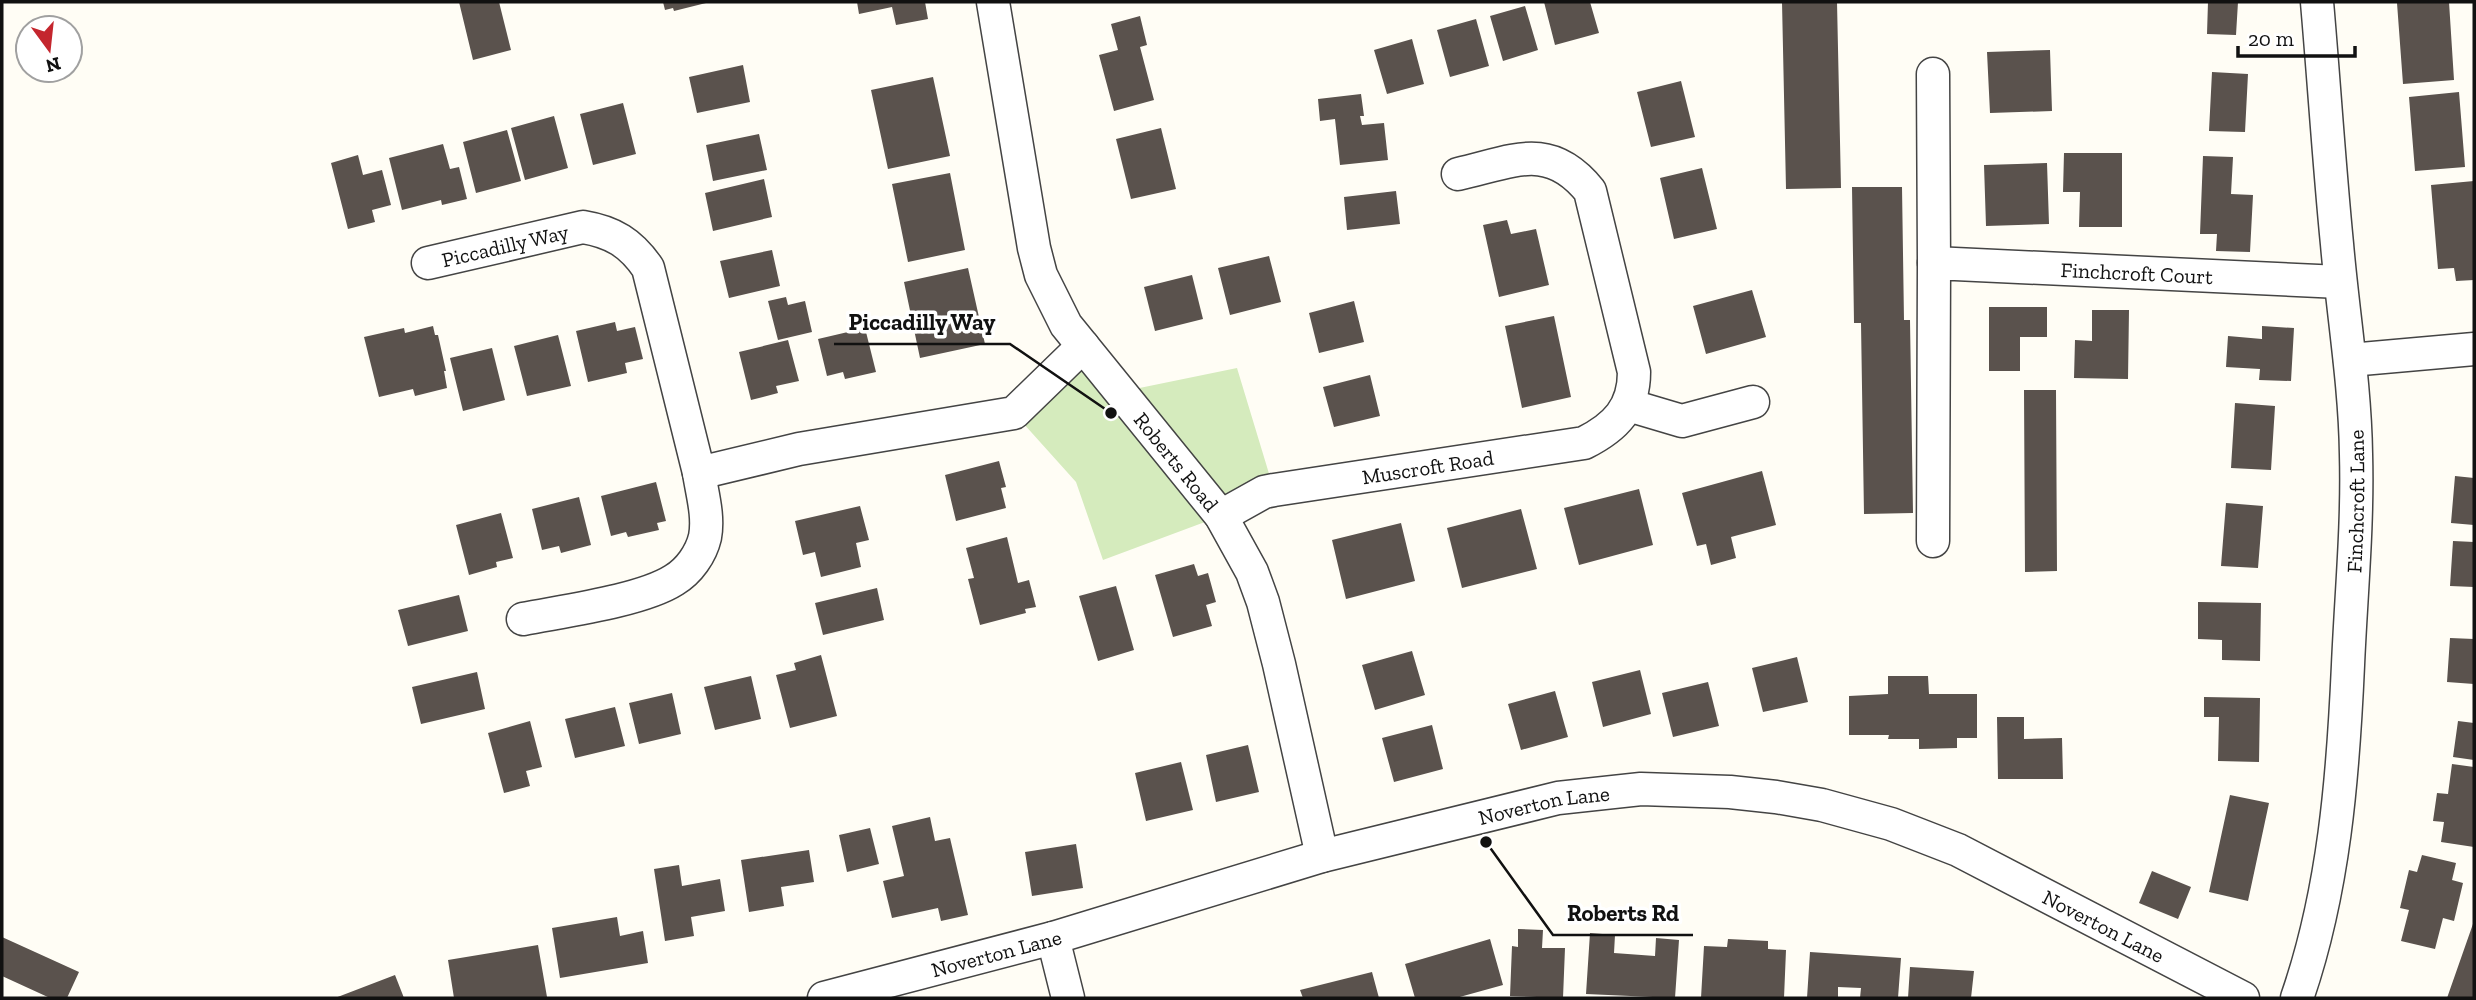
<svg xmlns="http://www.w3.org/2000/svg" width="2476" height="1000" viewBox="0 0 2476 1000" font-family="'Zilla Slab',serif">
<style>
.green{fill:#d5ebbd}
.building{fill:#5a524d}
.lines{fill:none;stroke-linecap:round;stroke-linejoin:round}
.street-casing{stroke:#444;stroke-width:35}
.street{stroke:#fff;stroke-width:32}
.labels{text-anchor:middle;dominant-baseline:central;stroke-width:7;stroke-linejoin:round;paint-order:stroke}
.street-label{font-size:21px;fill:#111;stroke:#fff}
.leader{fill:none;stroke:#111;stroke-width:2.5}
.callout-dot{fill:#111;stroke:#fff;stroke-width:2.5}
.callout-label{font-size:23px;text-anchor:middle;font-weight:bold;fill:#111;stroke:#fff;stroke-width:7;stroke-linejoin:round;paint-order:stroke}
</style>
<rect width="100%" height="100%" fill="#fffdf5"/>
<!-- green -->
<path class="green" d="M 1083,346 L 1120,392 L 1237,368 L 1274,490 L 1221,516 L 1103,560 L 1076,482 L 1014,413 Z"/>
<!-- building -->
<path class="building" d="M 459,2 L 499,2 L 511,50 L 473,60 Z
M 663,2 L 706,2 L 706,3 L 674,11 L 673,8 L 665,10 Z
M 857,2 L 925,2 L 928,19 L 896,25 L 892,7 L 859,14 Z
M 1544,2 L 1590,2 L 1599,33 L 1555,45 Z
M 1782,2 L 1837,2 L 1841,188 L 1786,189 Z
M 2208,2 L 2238,2 L 2236,35 L 2207,34 Z
M 2449,2 L 2454,80 L 2403,84 L 2397,3 Z
M 1525,6 L 1538,50 L 1503,61 L 1490,16 Z
M 1140,16 L 1147,45 L 1140,47 L 1154,100 L 1114,111 L 1099,55 L 1118,50 L 1111,24 Z
M 1476,19 L 1489,66 L 1450,77 L 1437,30 Z
M 1412,39 L 1424,84 L 1387,94 L 1374,50 Z
M 2050,50 L 2052,111 L 1990,113 L 1987,52 Z
M 743,65 L 750,102 L 697,113 L 689,77 Z
M 2212,72 L 2248,74 L 2245,132 L 2209,131 Z
M 933,77 L 950,156 L 888,169 L 871,90 Z
M 1681,81 L 1695,137 L 1651,147 L 1637,92 Z
M 2459,92 L 2465,167 L 2415,171 L 2409,97 Z
M 1361,94 L 1364,116 L 1360,116 L 1362,125 L 1384,123 L 1388,160 L 1340,165 L 1335,119 L 1320,121 L 1318,99 Z
M 623,103 L 636,154 L 593,165 L 580,114 Z
M 554,116 L 568,168 L 525,180 L 511,128 Z
M 1161,128 L 1176,189 L 1131,199 L 1116,139 Z
M 507,130 L 521,181 L 476,193 L 463,142 Z
M 759,134 L 767,170 L 713,181 L 706,145 Z
M 443,144 L 450,169 L 459,167 L 467,199 L 442,205 L 441,200 L 402,210 L 389,158 Z
M 2064,153 L 2122,153 L 2122,227 L 2079,227 L 2080,192 L 2063,192 Z
M 358,155 L 363,175 L 382,170 L 391,205 L 372,210 L 375,222 L 348,229 L 331,163 Z
M 2203,156 L 2233,157 L 2231,194 L 2253,195 L 2250,252 L 2216,251 L 2217,234 L 2200,234 Z
M 2047,163 L 2049,224 L 1986,226 L 1984,165 Z
M 1702,168 L 1717,229 L 1674,239 L 1660,178 Z
M 950,173 L 965,250 L 908,262 L 892,184 Z
M 764,179 L 772,217 L 713,231 L 705,193 Z
M 2474,181 L 2474,280 L 2456,281 L 2454,268 L 2438,269 L 2431,185 Z
M 1852,187 L 1902,187 L 1904,320 L 1910,320 L 1913,513 L 1864,514 L 1861,323 L 1854,323 Z
M 1396,191 L 1400,224 L 1347,230 L 1344,197 Z
M 1507,220 L 1511,234 L 1536,229 L 1549,285 L 1499,297 L 1483,225 Z
M 772,250 L 780,286 L 729,298 L 720,261 Z
M 1269,256 L 1281,302 L 1230,315 L 1218,268 Z
M 968,268 L 985,344 L 920,358 L 904,282 Z
M 1192,275 L 1203,319 L 1155,331 L 1144,287 Z
M 1752,290 L 1766,337 L 1706,354 L 1693,306 Z
M 786,297 L 788,305 L 805,301 L 812,332 L 778,340 L 768,301 Z
M 1354,301 L 1364,342 L 1319,353 L 1309,313 Z
M 1989,307 L 2047,307 L 2047,337 L 2020,337 L 2020,371 L 1989,371 Z
M 2092,310 L 2129,310 L 2128,379 L 2074,378 L 2075,340 L 2092,341 Z
M 1554,316 L 1571,397 L 1522,408 L 1505,326 Z
M 615,322 L 617,331 L 635,327 L 643,359 L 625,363 L 627,373 L 588,382 L 576,331 Z
M 433,326 L 435,335 L 438,335 L 446,371 L 444,371 L 447,388 L 415,396 L 413,389 L 379,397 L 364,337 L 404,328 L 405,333 Z
M 2262,326 L 2294,328 L 2291,381 L 2259,380 L 2260,369 L 2226,367 L 2228,336 L 2262,339 Z
M 865,328 L 876,372 L 845,379 L 843,372 L 827,376 L 818,339 Z
M 558,335 L 571,386 L 527,396 L 514,346 Z
M 788,340 L 799,381 L 776,386 L 778,393 L 751,400 L 739,352 Z
M 492,348 L 505,400 L 463,411 L 450,358 Z
M 1370,375 L 1380,416 L 1334,427 L 1323,387 Z
M 2024,390 L 2056,390 L 2057,571 L 2025,572 Z
M 2235,403 L 2275,406 L 2271,470 L 2231,468 Z
M 999,461 L 1006,487 L 1001,488 L 1006,508 L 956,521 L 945,475 Z
M 1762,471 L 1776,525 L 1731,537 L 1736,558 L 1711,565 L 1706,544 L 1697,546 L 1682,493 Z
M 2455,476 L 2474,478 L 2474,525 L 2451,523 Z
M 656,482 L 666,521 L 657,523 L 659,530 L 628,537 L 626,532 L 611,536 L 601,496 Z
M 1639,489 L 1653,545 L 1579,565 L 1564,508 Z
M 579,497 L 591,545 L 561,553 L 559,546 L 542,550 L 532,509 Z
M 2226,503 L 2263,506 L 2258,568 L 2221,566 Z
M 860,506 L 869,540 L 856,543 L 861,567 L 821,577 L 815,552 L 803,555 L 795,521 Z
M 1521,509 L 1537,569 L 1462,588 L 1447,528 Z
M 501,513 L 513,558 L 496,562 L 497,567 L 469,575 L 456,525 Z
M 1401,523 L 1415,581 L 1346,599 L 1332,540 Z
M 1007,537 L 1018,583 L 1029,580 L 1036,607 L 1025,609 L 1026,613 L 980,625 L 968,579 L 974,578 L 966,548 Z
M 2453,541 L 2474,542 L 2474,587 L 2450,586 Z
M 1194,564 L 1198,576 L 1208,573 L 1216,602 L 1206,605 L 1212,626 L 1173,637 L 1155,575 Z
M 1116,586 L 1134,650 L 1098,661 L 1079,596 Z
M 877,588 L 884,620 L 823,635 L 815,603 Z
M 459,595 L 468,631 L 408,646 L 398,610 Z
M 2198,602 L 2261,603 L 2260,661 L 2222,660 L 2222,640 L 2198,639 Z
M 2450,638 L 2474,639 L 2474,684 L 2447,682 Z
M 1412,651 L 1425,695 L 1375,710 L 1362,665 Z
M 821,655 L 837,716 L 790,728 L 776,675 L 796,670 L 794,663 Z
M 1797,657 L 1808,702 L 1763,712 L 1752,668 Z
M 1640,670 L 1651,714 L 1603,727 L 1592,682 Z
M 477,672 L 485,709 L 421,724 L 412,687 Z
M 751,676 L 761,719 L 715,730 L 704,687 Z
M 1888,676 L 1928,676 L 1929,694 L 1977,694 L 1977,738 L 1957,738 L 1957,748 L 1919,749 L 1919,739 L 1888,739 L 1889,735 L 1849,735 L 1849,696 L 1888,694 Z
M 1708,682 L 1719,726 L 1673,737 L 1662,693 Z
M 1555,691 L 1568,737 L 1521,750 L 1508,704 Z
M 672,693 L 681,734 L 639,744 L 629,703 Z
M 2204,697 L 2260,698 L 2259,762 L 2218,761 L 2219,717 L 2204,717 Z
M 615,707 L 625,746 L 575,758 L 565,719 Z
M 1997,717 L 2024,717 L 2024,739 L 2062,738 L 2063,779 L 1998,779 Z
M 530,721 L 542,767 L 526,771 L 530,786 L 504,793 L 488,733 Z
M 2458,721 L 2474,723 L 2474,760 L 2453,757 Z
M 1432,725 L 1443,769 L 1394,782 L 1382,738 Z
M 1248,745 L 1259,792 L 1216,802 L 1206,755 Z
M 1181,762 L 1193,810 L 1146,821 L 1135,773 Z
M 2452,764 L 2474,767 L 2474,847 L 2441,842 L 2444,822 L 2433,821 L 2437,793 L 2448,794 Z
M 2230,795 L 2269,803 L 2248,901 L 2209,892 Z
M 930,817 L 935,841 L 950,838 L 968,915 L 941,921 L 938,908 L 892,918 L 883,881 L 904,876 L 892,826 Z
M 870,828 L 879,864 L 847,872 L 839,835 Z
M 1076,844 L 1083,888 L 1032,896 L 1025,852 Z
M 809,850 L 814,882 L 781,887 L 784,906 L 749,912 L 741,860 Z
M 2422,855 L 2456,863 L 2452,880 L 2463,883 L 2454,921 L 2443,918 L 2435,949 L 2401,941 L 2409,910 L 2400,908 L 2409,870 L 2417,872 Z
M 679,865 L 682,886 L 720,879 L 725,911 L 691,917 L 694,936 L 665,941 L 654,869 Z
M 2152,871 L 2191,887 L 2178,919 L 2139,903 Z
M 617,917 L 620,936 L 643,931 L 648,963 L 560,978 L 552,928 Z
M 2474,921 L 2474,998 L 2447,998 Z
M 1518,929 L 1543,930 L 1542,948 L 1565,948 L 1563,998 L 1510,996 L 1512,946 L 1518,947 Z
M 1590,933 L 1615,935 L 1614,953 L 1655,956 L 1656,938 L 1679,940 L 1675,998 L 1586,994 Z
M 2,937 L 79,972 L 67,998 L 50,998 L 2,976 Z
M 1490,939 L 1503,985 L 1456,998 L 1415,998 L 1405,964 Z
M 1728,939 L 1768,941 L 1768,949 L 1786,950 L 1784,998 L 1701,998 L 1704,946 L 1727,947 Z
M 538,945 L 547,997 L 454,998 L 448,960 Z
M 1810,952 L 1901,958 L 1898,998 L 1860,998 L 1861,988 L 1838,987 L 1838,998 L 1807,998 Z
M 1910,967 L 1974,971 L 1971,998 L 1908,998 Z
M 1372,972 L 1379,998 L 1303,998 L 1300,990 Z
M 395,975 L 404,998 L 335,998 Z"/>
<g class="lines">
<defs>
<g id="street">
<path id="s1" d="M 993,2 L 1034,248 L 1041,275 L 1066,325 L 1221,516 L 1252,572 L 1263,602 L 1279,664 L 1322,856"/>
<path d="M 1933,74 L 1934,263"/>
<path id="s2" d="M 428,263 L 583,227 C 613,232 631,243 648,268 L 699,473 L 799,449 L 1014,413 L 1083,346"/>
<path d="M 2350,360 L 2474,349"/>
<path d="M 1628,405 L 1682,421 L 1753,402"/>
<path id="s3" d="M 1221,516 L 1264,492 L 1274,490 L 1584,443 C 1616,427 1634,408 1634,372 L 1590,191 C 1549,140 1512,162 1458,174"/>
<path id="s4" d="M 1933,541 L 1934,263 L 2340,282"/>
<path d="M 523,619 C 563,611 641,601 674,580 C 689,571 701,554 705,537 C 709,516 702,493 699,473"/>
<path d="M 1053,938 L 1068,998"/>
<path id="s5" d="M 824,998 L 1053,938 L 1322,856 L 1558,798 L 1641,789 L 1730,792 L 1776,797 L 1822,805 L 1891,824 L 1958,850 L 2243,998"/>
<path id="s6" d="M 2297,998 C 2334,891 2343,778 2348,665 C 2351,596 2358,524 2356,454 C 2355,384 2343,314 2337,244 C 2329,163 2324,82 2317,2"/>
</g>
</defs>
<!-- street casing -->
<use href="#street" class="street-casing"/>
<!-- street -->
<use href="#street" class="street"/>
</g>
<g class="labels">
<!-- street labels -->
<g class="street-label">
<text stroke="none"><textPath href="#s2" startOffset="79">Piccadilly Way</textPath></text>
<text stroke="none"><textPath href="#s4" startOffset="481">Finchcroft Court</textPath></text>
<text stroke="none"><textPath href="#s1" startOffset="509">Roberts Road</textPath></text>
<text stroke="none"><textPath href="#s3" startOffset="215">Muscroft Road</textPath></text>
<text stroke="none"><textPath href="#s6" startOffset="502">Finchcroft Lane</textPath></text>
<text stroke="none"><textPath href="#s5" startOffset="746">Noverton Lane</textPath></text>
<text stroke="none"><textPath href="#s5" startOffset="1334">Noverton Lane</textPath></text>
<text stroke="none"><textPath href="#s5" startOffset="178">Noverton Lane</textPath></text>
</g>
</g>
<!-- callouts -->
<path class="leader" d="M1111 413L1010 344H834M1486 842L1553 935H1693"/>
<g class="callout-dot">
<circle cx="1111" cy="413" r="7"/>
<circle cx="1486" cy="842" r="7"/>
</g>
<g class="callout-label">
<text x="922" y="330">Piccadilly Way</text>
<text x="1623" y="921">Roberts Rd</text>
</g>
<!-- border -->
<rect width="2476" height="1000" fill="none" stroke="#111111" stroke-width="7"/>
<!-- north arrow -->
<g transform="translate(49 49) rotate(165)"><circle r="33" fill="#ffffff" stroke="#a0a0a0" stroke-width="2"/>
<path d="M0-5L12 26L0 18L-12 26Z" fill="#c4262e"/>
<text y="-10" font-size="19" font-weight="bold" text-anchor="middle" fill="#111111">N</text>
</g>
<!-- scale -->
<path d="M2238 46v10h117v-10" fill="none" stroke="#111111" stroke-width="3.5"/>
<text x="2248" y="46" font-size="21" fill="#111111" stroke="#ffffff" stroke-width="5" paint-order="stroke">20 m</text>
</svg>
